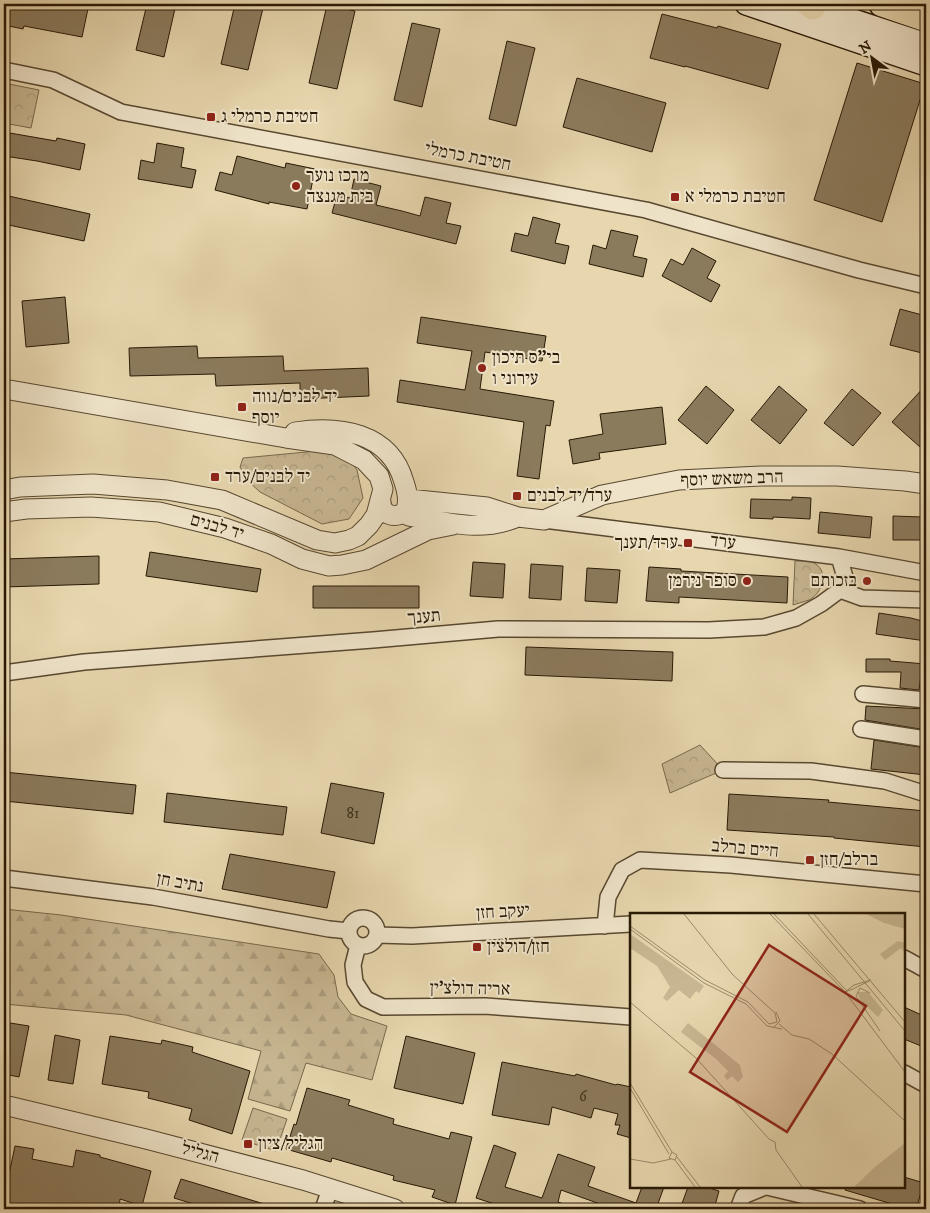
<svg xmlns="http://www.w3.org/2000/svg" width="930" height="1213" viewBox="0 0 930 1213" font-family="'IM FELL DW Pica','Frank Ruhl Libre',serif">
<style>
.forest{fill:url(#forest-firs);stroke:#78684b}
.park{fill:url(#park-crowns);stroke:#78684b}
.building{fill:#8b7b5d;stroke:#281905}
.lines{fill:none;stroke-linecap:round;stroke-linejoin:round}
.minor-casing{stroke:#58482f;stroke-width:18}
.tertiary-casing{stroke:#58482f;stroke-width:21}
.secondary-casing{stroke:#281905;stroke-width:24}
.trunk-casing{stroke:#281905;stroke-width:28}
.minor{stroke:#efe4ca;stroke-width:15}
.tertiary{stroke:#efe4ca;stroke-width:19}
.secondary{stroke:#efe4ca;stroke-width:21}
.trunk{stroke:#e7d6ae;stroke-width:25}
.poi-dot{fill:#8f2418;stroke:#efe4ca;stroke-width:2}
.labels{text-anchor:middle;dominant-baseline:central;stroke-width:4;stroke-linejoin:round;paint-order:stroke}
.number-label{font-size:15px;fill:#41321b}
.poi-label{font-size:18px;fill:#281905;stroke:#efe4ca;text-anchor:start}
.street-label{font-size:18px;fill:#281905;stroke:#efe4ca}
.inset-road{fill:none;stroke:#9b8a6a;stroke-width:1}
.view{fill:#8f2418;fill-opacity:0.15;stroke:#8f2418;stroke-width:2.5}
.inset-edge{fill:none;stroke:#281905;stroke-width:2.5}
</style>
<defs>
<pattern id="forest-firs" width="22" height="20" patternUnits="userSpaceOnUse" patternTransform="scale(1.25)"><rect width="22" height="20" fill="#c7b691"/><path d="M5 1l3.5 6h-7zM16 11l3.5 6h-7z" fill="#ab9c7c"/></pattern>
<pattern id="park-crowns" width="20" height="18" patternUnits="userSpaceOnUse" patternTransform="scale(1.25)"><rect width="20" height="18" fill="#c7b691"/><path d="M2 6a3 3 0 1 1 6 0M12 15a3 3 0 1 1 6 0" fill="none" stroke="#ab9c7c"/></pattern>
</defs>
<rect width="100%" height="100%" fill="#e7d6ae"/>
<filter id="stains"><feTurbulence type="fractalNoise" baseFrequency=".004" numOctaves="4"/><feColorMatrix values="0 0 0 0 .2 0 0 0 0 .09 0 0 0 0 .02 0 0 0 .5 -.17"/></filter>
<radialGradient id="worn" r=".72"><stop offset=".6" stop-color="#630" stop-opacity="0"/><stop offset="1" stop-color="#630" stop-opacity=".3"/></radialGradient>
<!-- forest -->
<path class="forest" d="M 4,909 L 61,915 L 319,954 L 334,975 L 338,997 L 351,1014 L 387,1026 L 372,1080 L 306,1063 L 290,1111 L 248,1099 L 261,1051 L 126,1015 L 4,1004 Z"/>
<!-- park -->
<path class="park" d="M 4,83 L 39,90 L 31,128 L 4,123 Z
M 317,451 L 349,458 L 357,470 L 363,498 L 349,519 L 322,524 L 260,492 L 249,482 L 240,467 L 243,458 Z
M 795,561 C 800,561 807,560 812,562 C 830,569 823,593 809,600 C 804,602 798,603 793,605 Z
M 700,745 L 723,770 L 670,793 L 662,764 Z
M 253,1108 L 287,1119 L 276,1151 L 242,1140 Z"/>
<!-- building -->
<path class="building" d="M 4,4 L 89,4 L 82,37 L 24,26 L 23,29 L 4,25 Z
M 147,4 L 176,4 L 164,57 L 136,50 Z
M 235,4 L 264,4 L 248,70 L 221,64 Z
M 327,5 L 355,11 L 337,89 L 309,83 Z
M 662,14 L 717,28 L 718,26 L 781,44 L 768,89 L 685,66 L 685,67 L 650,58 Z
M 412,23 L 440,29 L 422,107 L 394,100 Z
M 507,41 L 535,48 L 516,126 L 489,119 Z
M 857,63 L 925,84 L 882,222 L 814,200 Z
M 577,78 L 666,103 L 652,152 L 563,127 Z
M 4,132 L 56,141 L 57,138 L 85,144 L 80,170 L 37,161 L 4,156 Z
M 157,143 L 184,148 L 181,167 L 196,170 L 192,188 L 138,179 L 141,160 L 154,163 Z
M 237,156 L 285,168 L 286,163 L 315,169 L 307,209 L 269,202 L 269,204 L 215,190 L 220,172 L 232,175 Z
M 354,179 L 381,186 L 376,205 L 402,211 L 420,216 L 425,197 L 451,203 L 446,223 L 461,226 L 456,244 L 332,213 L 337,195 L 350,198 Z
M 4,195 L 90,214 L 84,241 L 4,224 Z
M 533,217 L 560,224 L 555,243 L 569,246 L 565,264 L 511,251 L 515,233 L 528,236 Z
M 611,230 L 638,236 L 633,256 L 647,259 L 643,277 L 589,264 L 593,245 L 606,249 Z
M 692,248 L 716,261 L 707,278 L 720,285 L 711,302 L 662,276 L 671,259 L 683,265 Z
M 65,297 L 69,343 L 26,347 L 22,301 Z
M 900,309 L 926,316 L 926,354 L 890,345 Z
M 421,317 L 546,336 L 542,361 L 485,352 L 480,389 L 554,401 L 550,426 L 546,425 L 539,479 L 517,476 L 524,422 L 397,402 L 400,380 L 465,390 L 472,351 L 417,343 Z
M 197,346 L 198,358 L 283,356 L 284,371 L 368,368 L 369,396 L 300,399 L 300,383 L 216,386 L 215,374 L 130,376 L 129,348 Z
M 926,385 L 926,441 L 920,447 L 892,422 Z
M 706,386 L 734,410 L 707,444 L 678,420 Z
M 779,386 L 807,410 L 780,444 L 751,420 Z
M 852,389 L 881,413 L 853,446 L 824,423 Z
M 662,407 L 666,444 L 599,453 L 600,459 L 573,464 L 569,440 L 603,434 L 600,414 Z
M 792,497 L 811,498 L 810,519 L 773,517 L 773,519 L 750,518 L 751,499 L 792,500 Z
M 820,512 L 872,517 L 870,538 L 818,533 Z
M 893,516 L 923,517 L 922,540 L 893,540 Z
M 150,552 L 261,569 L 257,592 L 146,576 Z
M 99,556 L 99,584 L 4,587 L 4,559 Z
M 473,562 L 505,564 L 503,598 L 470,596 Z
M 531,564 L 563,566 L 561,600 L 529,598 Z
M 649,567 L 681,569 L 681,571 L 788,577 L 787,603 L 679,597 L 679,603 L 646,601 Z
M 587,568 L 620,570 L 617,603 L 585,601 Z
M 313,586 L 419,586 L 419,608 L 313,608 Z
M 879,613 L 911,618 L 926,622 L 926,641 L 876,634 Z
M 526,647 L 673,652 L 672,681 L 525,675 Z
M 866,659 L 890,659 L 890,661 L 926,664 L 926,676 L 921,675 L 919,690 L 900,688 L 901,672 L 866,672 Z
M 866,706 L 926,709 L 926,730 L 865,720 Z
M 874,740 L 926,748 L 926,775 L 871,769 Z
M 4,772 L 136,785 L 133,814 L 4,801 Z
M 331,783 L 384,793 L 374,844 L 321,833 Z
M 167,793 L 287,807 L 283,835 L 164,822 Z
M 729,794 L 829,800 L 828,802 L 926,811 L 926,847 L 834,838 L 834,837 L 727,830 Z
M 230,854 L 335,872 L 327,908 L 222,889 Z
M 904,1007 L 926,1017 L 926,1048 L 904,1039 Z
M 4,1022 L 29,1026 L 19,1077 L 4,1074 Z
M 55,1035 L 80,1040 L 73,1084 L 48,1080 Z
M 110,1036 L 161,1044 L 162,1040 L 193,1047 L 192,1052 L 250,1071 L 232,1134 L 189,1120 L 192,1109 L 148,1098 L 149,1092 L 102,1084 Z
M 406,1036 L 475,1053 L 463,1104 L 394,1088 Z
M 502,1062 L 575,1076 L 576,1074 L 616,1085 L 617,1084 L 631,1087 L 631,1138 L 617,1134 L 620,1125 L 615,1125 L 618,1114 L 594,1108 L 591,1118 L 552,1107 L 549,1125 L 492,1115 Z
M 307,1088 L 350,1100 L 348,1105 L 394,1119 L 393,1124 L 449,1139 L 451,1132 L 472,1137 L 455,1205 L 432,1197 L 435,1190 L 393,1180 L 394,1176 L 332,1158 L 331,1162 L 286,1149 L 294,1124 L 296,1125 Z
M 494,1145 L 516,1153 L 505,1187 L 542,1198 L 558,1154 L 595,1167 L 588,1186 L 636,1203 L 642,1187 L 664,1187 L 656,1209 L 598,1209 L 600,1204 L 561,1190 L 558,1202 L 570,1206 L 569,1209 L 510,1209 L 476,1198 Z
M 15,1146 L 34,1149 L 32,1159 L 73,1167 L 76,1150 L 100,1155 L 100,1157 L 151,1171 L 142,1206 L 120,1199 L 119,1209 L 4,1209 L 4,1193 L 5,1193 Z
M 904,1177 L 924,1183 L 916,1209 L 909,1209 L 845,1190 L 846,1187 L 904,1187 Z
M 181,1179 L 271,1206 L 270,1209 L 210,1209 L 174,1198 Z
M 688,1187 L 706,1187 L 719,1191 L 714,1209 L 680,1209 Z"/>
<g class="lines">
<defs>
<path id="minor" d="M 4,70 L 53,80 L 121,112 L 646,210 L 859,270 L 926,286
M 544,520 L 839,557 L 926,573
M 839,557 L 845,577 L 840,590
M 840,590 L 862,598 L 926,600
M 4,673 L 84,662 L 373,640 L 498,629 L 709,630 L 764,627 L 796,618 L 821,604 L 840,590
M 863,694 L 926,700
M 861,729 L 926,739
M 723,770 L 811,771 L 885,781 L 926,794
M 4,878 L 153,897 L 329,929 L 349,931
M349 932a14 14 0 1 1 28 0a14 14 0 1 1-28 0Z
M 605,926 L 608,897 L 622,870 L 640,860 L 731,865 L 926,884
M 377,935 L 412,936 L 631,924
M 358,945 L 353,965 L 355,982 L 366,999 L 383,1007 L 485,1006 L 631,1017
M 904,958 L 926,970
M 904,1073 L 926,1085
M 767,1187 L 860,1209
M 323,1209 L 330,1189
M 738,1209 L 743,1196 L 765,1187"/>
<path id="tertiary" d="M 4,389 L 286,438 L 335,445 L 364,460 L 379,476 L 383,489 L 376,515 L 369,525 L 358,536 L 349,540 L 335,543 L 317,540 L 222,500 L 167,490 L 93,484 L 20,487 L 4,490
M 295,432 C 339,425 390,432 404,482 C 407,491 410,502 405,512 C 394,519 381,515 381,501
M 408,499 L 487,507 L 518,517 L 544,520 L 602,495 L 679,480 L 761,476 L 837,476 L 905,481 L 926,484
M 4,512 L 26,509 L 91,507 L 159,512 L 225,528 L 271,544 L 302,559 L 329,566 L 342,565 L 366,560 L 428,530 L 453,525
M 404,513 L 409,516 C 449,522 479,533 518,517
M 4,1105 L 146,1139 L 303,1180 L 395,1209"/>
<path id="secondary" d="M 746,4 L 926,65
M 805,4 L 926,44"/>
<path id="trunk" d="M 809,4 L 813,7
M 882,4 L 926,19"/>
</defs>
<!-- minor casing -->
<use href="#minor" class="minor-casing"/>
<!-- tertiary casing -->
<use href="#tertiary" class="tertiary-casing"/>
<!-- secondary casing -->
<use href="#secondary" class="secondary-casing"/>
<!-- trunk casing -->
<use href="#trunk" class="trunk-casing"/>
<!-- minor -->
<use href="#minor" class="minor"/>
<!-- tertiary -->
<use href="#tertiary" class="tertiary"/>
<!-- secondary -->
<use href="#secondary" class="secondary"/>
<!-- trunk -->
<use href="#trunk" class="trunk"/>
</g>
<!-- markers -->
<g class="poi-dot">
<rect x="206" y="112" width="10" height="10" rx="2.5"/>
<circle cx="296" cy="186" r="5"/>
<rect x="670" y="192" width="10" height="10" rx="2.5"/>
<circle cx="482" cy="368" r="5"/>
<rect x="237" y="402" width="10" height="10" rx="2.5"/>
<rect x="210" y="472" width="10" height="10" rx="2.5"/>
<rect x="512" y="491" width="10" height="10" rx="2.5"/>
<rect x="683" y="538" width="10" height="10" rx="2.5"/>
<circle cx="747" cy="581" r="5"/>
<circle cx="867" cy="581" r="5"/>
<rect x="805" y="855" width="10" height="10" rx="2.5"/>
<rect x="472" y="942" width="10" height="10" rx="2.5"/>
<rect x="243" y="1139" width="10" height="10" rx="2.5"/>
</g>
<g class="labels">
<!-- number labels -->
<g class="number-label">
<text x="353" y="813">81</text>
<text x="583" y="1096">6</text>
</g>
<!-- poi labels -->
<g class="poi-label">
<text x="221" y="117">חטיבת כרמלי ג</text>
<text x="306" y="176">מרכז נוער<tspan x="306" dy="21">בית מגנצה</tspan></text>
<text x="685" y="197">חטיבת כרמלי א</text>
<text x="492" y="358">בי"ס תיכון<tspan x="492" dy="21">עירוני ו</tspan></text>
<text x="252" y="397">יד לבנים/נווה<tspan x="252" dy="21">יוסף</tspan></text>
<text x="225" y="477">יד לבנים/ערד</text>
<text x="527" y="496">ערד/יד לבנים</text>
<text x="678" y="543" text-anchor="end">ערד/תענך</text>
<text x="737" y="581" text-anchor="end">סופר נירמן</text>
<text x="857" y="581" text-anchor="end">בזכותם</text>
<text x="820" y="860">ברלב/חזן</text>
<text x="487" y="947">חזן/דולצין</text>
<text x="258" y="1144">הגליל/ציון</text>
</g>
<!-- street labels -->
<g class="street-label">
<text transform="translate(468 157) rotate(11)">חטיבת כרמלי</text>
<text transform="translate(732 479) rotate(-2)">הרב משאש יוסף</text>
<text transform="translate(217 527) rotate(16)">יד לבנים</text>
<text transform="translate(723 542) rotate(7)">ערד</text>
<text transform="translate(424 617) rotate(-5)">תענך</text>
<text transform="translate(745 849) rotate(5)">חיים ברלב</text>
<text transform="translate(180 883) rotate(10)">נתיב חן</text>
<text transform="translate(503 912) rotate(-3)">יעקב חזן</text>
<text transform="translate(470 989) rotate(1)">אריה דולצ'ין</text>
<text transform="translate(200 1153) rotate(15)">הגליל</text>
</g>
</g>
<!-- overview -->
<g transform="translate(630 913)">
<rect width="275" height="275" fill="#e7d6ae"/>
<path d="M 236,1 L 275,1 L 275,16 L 254,10 ZM 268,28 L 275,30 L 275,40 L 271,35 L 255,47 L 250,41 ZM 275,230 L 275,274 L 224,274 L 245,254 Z" fill="#c7b691"/>
<path d="M 0,21 L 74,73 L 69,80 L 66,78 L 60,86 L 49,77 L 37,88 L 33,85 L 40,74 L 27,53 L 0,35 ZM 58,110 L 110,152 L 113,164 L 108,169 L 102,163 L 97,167 L 94,163 L 98,158 L 86,146 L 51,119 Z" fill="#c7b691"/>
<path d="M 227,79 L 238,79 L 253,97 L 248,104 L 230,87 Z" fill="#c7b691"/>
<path class="inset-road" d="M 54,1 L 103,62 L 145,100 L 147,109M 140,1 L 215,79M 144,1 L 217,78M 178,1 L 275,118M 184,1 L 275,109M 0,13 L 75,67 L 118,89 L 139,111 L 147,109M 0,16 L 74,70 L 116,91 L 137,113 L 152,116M 241,67 L 223,76 L 215,79 L 224,72 ZM 215,79 L 275,159M 240,80 L 230,75 L 226,83 L 250,118M 0,89 L 66,145 L 139,226 L 145,229 L 146,237 L 172,274M 149,111 L 162,122 L 179,126 L 202,141 L 275,208M 143,115 L 150,108 L 146,99M 0,170 L 42,239M 0,175 L 39,241M 47,244 L 70,274M 0,246 L 23,250 L 41,246M 45,247 L 47,242 L 42,239 L 39,245 L 45,247 L 65,274"/>
<path class="view" d="M 139,32 L 236,93 L 157,219 L 60,159 Z"/>
<rect width="275" height="275" class="inset-edge"/>
</g>
<!-- margin -->
<rect width="930" height="1213" fill="none" stroke="#e7d6ae" stroke-width="20"/>
<rect x="5" y="5" width="920" height="1203" fill="none" stroke="#281905" stroke-width="2.5"/>
<rect x="10" y="10" width="910" height="1193" fill="none" stroke="#281905"/>
<!-- north arrow -->
<g transform="translate(872 58) rotate(328)" stroke="#efe4ca" stroke-width="4" paint-order="stroke">
<path d="M0-4L9 19L0 12L-9 19Z" fill="#281905"/>
<text y="-8" font-size="14" font-weight="bold" text-anchor="middle" fill="#281905">N</text>
</g>
<rect width="100%" height="100%" filter="url(#stains)"/>
<rect width="100%" height="100%" fill="url(#worn)"/>
</svg>
